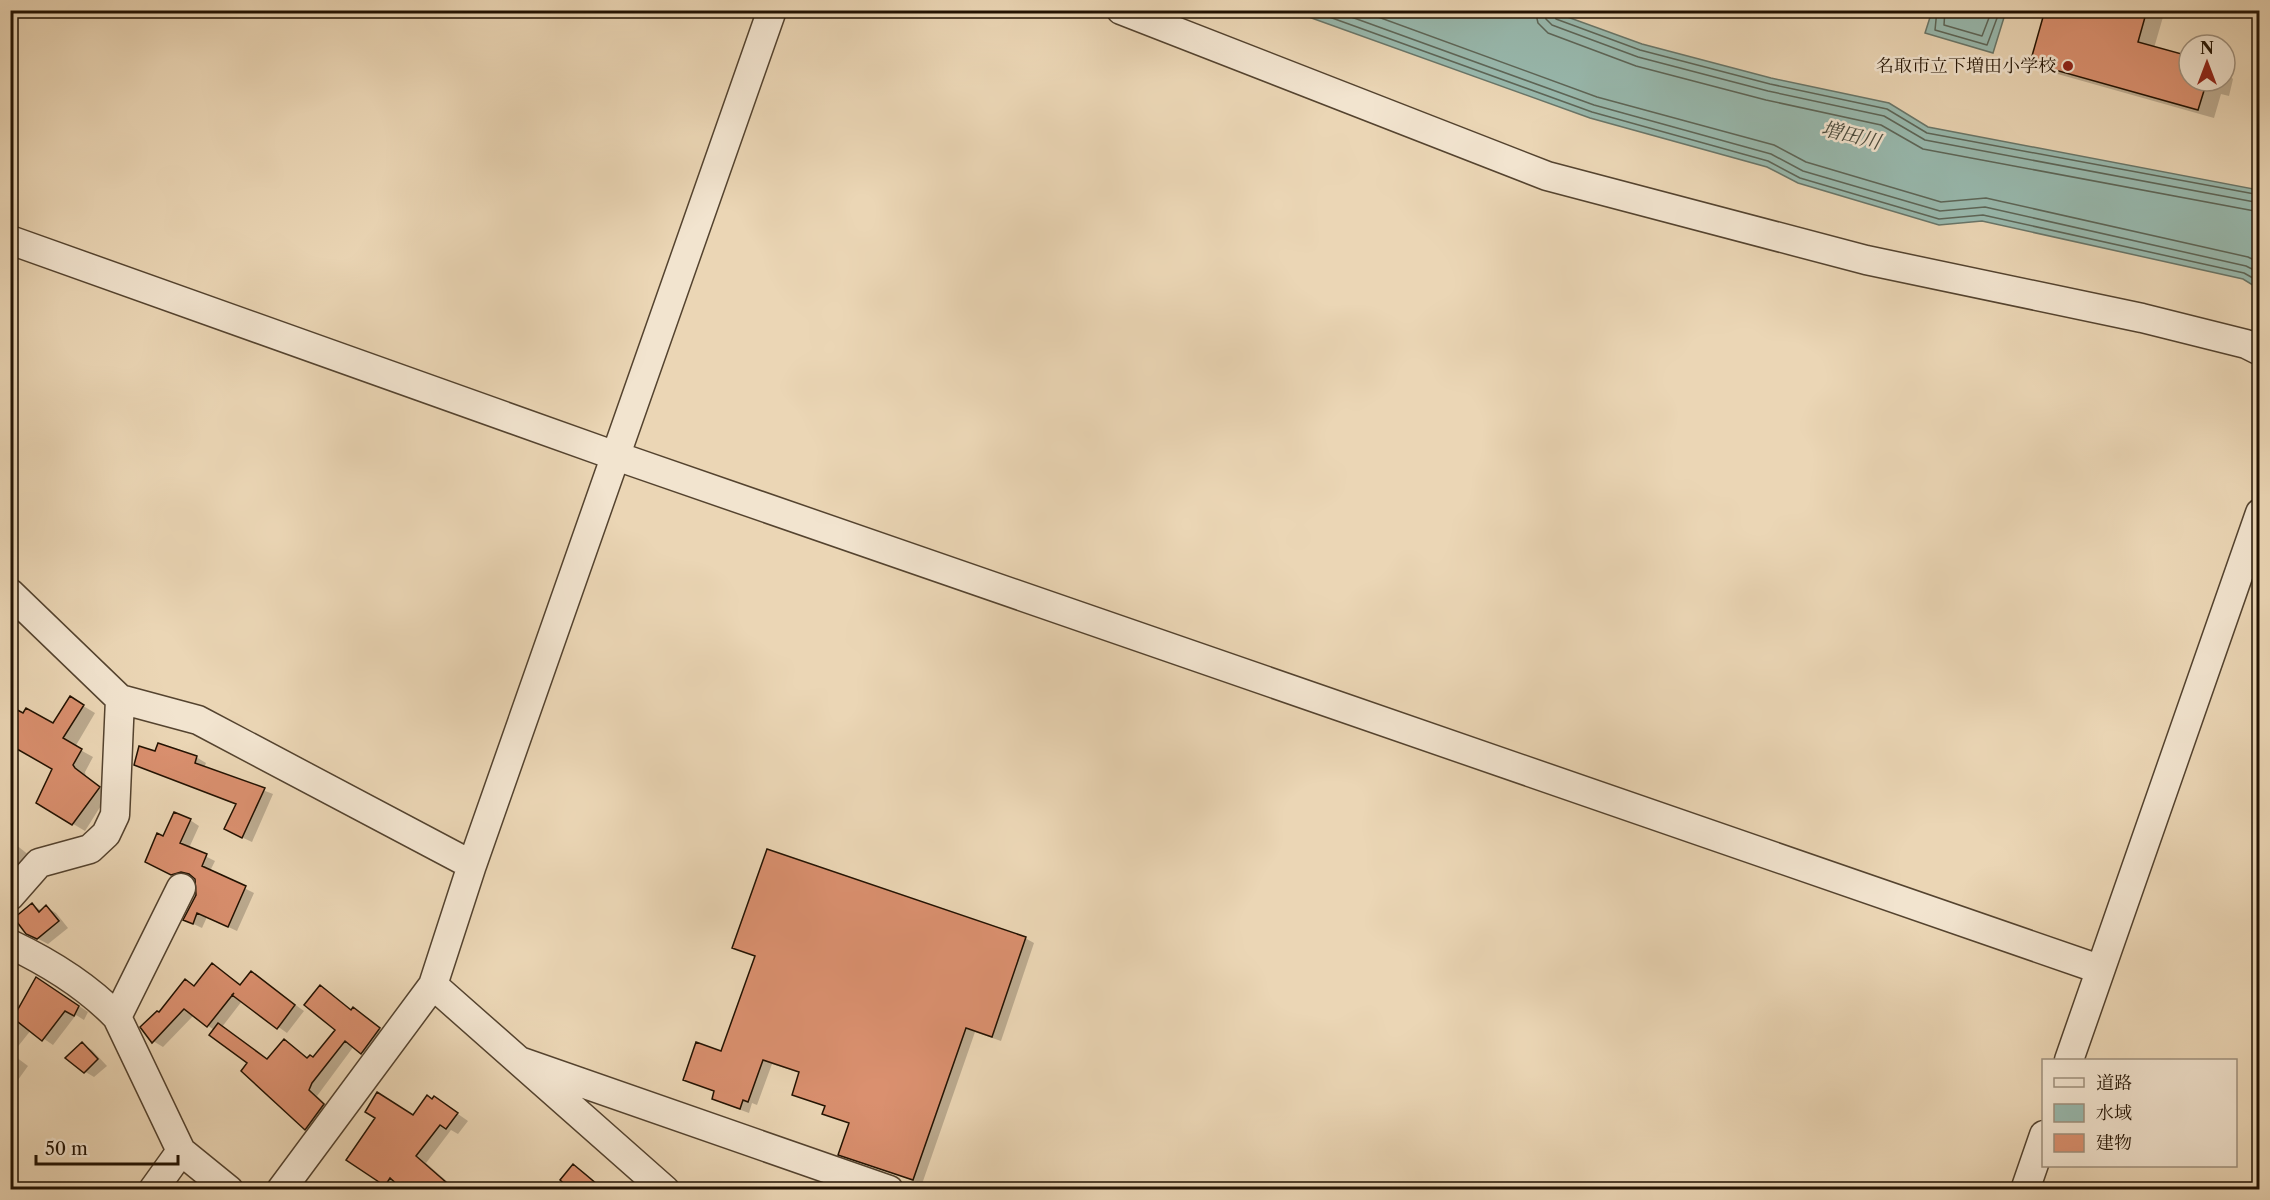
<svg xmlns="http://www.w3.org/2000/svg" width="2270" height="1200" viewBox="0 0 2270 1200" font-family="'Libre Caslon Text','Noto Serif JP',serif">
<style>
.water{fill:#98b9ae;stroke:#697669;stroke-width:1.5}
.shadow{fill:#0003}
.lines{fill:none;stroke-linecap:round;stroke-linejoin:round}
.shore{stroke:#5d6658;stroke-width:1.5}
.building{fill:#da906f;stroke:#221202;stroke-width:1.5}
.minor-casing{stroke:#54432f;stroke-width:31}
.minor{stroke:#f2e4cf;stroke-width:28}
.poi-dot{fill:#8f2418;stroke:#f2e4cf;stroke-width:2}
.labels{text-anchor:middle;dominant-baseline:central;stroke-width:5;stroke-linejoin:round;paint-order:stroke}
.poi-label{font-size:18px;fill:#221202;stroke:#f2e4cf;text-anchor:end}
.water-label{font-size:20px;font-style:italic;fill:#4b4c3e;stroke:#f2e4cf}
</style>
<rect width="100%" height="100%" fill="#ebd6b5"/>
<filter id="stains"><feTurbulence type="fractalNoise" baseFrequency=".00333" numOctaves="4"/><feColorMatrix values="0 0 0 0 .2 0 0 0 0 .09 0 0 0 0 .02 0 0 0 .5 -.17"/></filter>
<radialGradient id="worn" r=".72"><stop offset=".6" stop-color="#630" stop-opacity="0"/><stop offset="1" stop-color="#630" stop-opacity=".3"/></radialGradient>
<!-- water -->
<path class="water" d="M 1292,11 L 1551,11 L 1642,44 L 1771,78 L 1889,103 L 1928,127 L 2259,190 L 2259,289 L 2243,279 L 1982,221 L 1939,225 L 1798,183 L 1767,167 L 1590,118 Z
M 1932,11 L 2006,11 L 1993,53 L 1925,33 Z"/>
<!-- shadow -->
<path class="shadow" d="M 2046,10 L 2165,10 L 2154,48 L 2189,58 L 2189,81 L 2225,81 L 2225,72 L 2227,73 L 2233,79 L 2229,96 L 2221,94 L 2214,118 L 2047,71 L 2032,62 Z
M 70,698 L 95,713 L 75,747 L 93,757 L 85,772 L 86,777 L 111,796 L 102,804 L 85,831 L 38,803 L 54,770 L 24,715 L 53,725 Z
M 156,753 L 196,757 L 206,763 L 204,768 L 273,794 L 252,842 L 235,834 L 237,805 L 135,764 Z
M 190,820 L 199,826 L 189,848 L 215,861 L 210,871 L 254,893 L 237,931 L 207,917 L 202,928 L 185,920 L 197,895 L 196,879 L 190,876 L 181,879 L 154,865 L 164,837 Z
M 10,840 L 35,860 L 10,874 Z
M 33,905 L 42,911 L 46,907 L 56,913 L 68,928 L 48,944 L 27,933 Z
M 1025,938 L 1034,943 L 1001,1041 L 975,1032 L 922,1184 L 839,1154 L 850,1124 L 824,1113 L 826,1107 L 794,1094 L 800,1073 L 772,1064 L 757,1105 L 752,1103 L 749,1113 L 722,1103 L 713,1098 L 716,1092 L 685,1079 L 722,1053 L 756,957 L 734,947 Z
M 213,965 L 242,985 L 251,973 L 304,1011 L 287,1033 L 242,1001 L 222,1027 L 268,1060 L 285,1041 L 309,1059 L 314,1059 L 354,1009 L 388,1035 L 371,1058 L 354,1046 L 317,1096 L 332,1110 L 315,1134 L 306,1129 L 250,1063 L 214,1030 L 194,1015 L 163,1047 L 153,1041 L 159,1014 L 195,987 Z
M 10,966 L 16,970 L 10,979 Z
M 46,984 L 88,1012 L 84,1020 L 76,1015 L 53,1045 L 31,1030 L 12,1054 L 28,1066 L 10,1091 L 10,1014 L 15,1017 Z
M 82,1044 L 92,1050 L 107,1066 L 94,1077 L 84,1071 Z
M 435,1098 L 468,1121 L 458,1134 L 451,1130 L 426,1163 L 457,1190 L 405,1190 L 400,1185 L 394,1190 L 385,1184 L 413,1116 Z
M 574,1166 L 584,1172 L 605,1190 L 574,1190 Z"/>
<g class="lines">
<!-- shore -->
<path class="shore" d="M 1310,10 L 1592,112 L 1768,161 L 1800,178 L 1939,219 L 1983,215 L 2244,273 L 2260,282
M 1332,10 L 1594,105 L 1771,154 L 1803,171 L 1940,211 L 1985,207 L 2246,266 L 2260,273
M 1359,10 L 1597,97 L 1774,145 L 1806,162 L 1941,202 L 1986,198 L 2248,257 L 2260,263
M 1535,10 L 1538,23 L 1548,33 L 1636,66 L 1766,100 L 1881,125 L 1923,149 L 2260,212
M 1544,10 L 1546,19 L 1552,25 L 1638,57 L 1768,91 L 1884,116 L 1925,140 L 2260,203
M 1552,10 L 1556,19 L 1640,50 L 1770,84 L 1887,109 L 1927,133 L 2260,195
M 1937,10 L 1935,30 L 1987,45 L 2000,10
M 1945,10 L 1944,25 L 1982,36 L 1992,10"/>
</g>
<!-- building -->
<path class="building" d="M 2045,10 L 2147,10 L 2138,42 L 2189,56 L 2189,81 L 2207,81 L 2198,110 L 2030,63 Z
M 70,696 L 84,705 L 63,738 L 82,749 L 73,765 L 75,768 L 100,787 L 72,825 L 36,803 L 52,769 L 10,745 L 10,706 L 23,713 L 26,708 L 53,723 Z
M 158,743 L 197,756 L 195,763 L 265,788 L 242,838 L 224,829 L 236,804 L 134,765 L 139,746 L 155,751 Z
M 174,812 L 191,819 L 180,843 L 207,854 L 202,866 L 246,886 L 228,927 L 197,913 L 193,924 L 183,920 L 196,895 L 195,879 L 189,874 L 181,872 L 171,875 L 145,862 L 157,833 L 163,836 Z
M 767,849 L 1026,937 L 992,1037 L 966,1028 L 913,1180 L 838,1155 L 849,1123 L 822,1114 L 825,1106 L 792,1095 L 799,1072 L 763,1060 L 748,1102 L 743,1100 L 740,1109 L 712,1099 L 714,1091 L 683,1080 L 696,1042 L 721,1051 L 755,956 L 732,948 Z
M 32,903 L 39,912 L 46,905 L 59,921 L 37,939 L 26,934 L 14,918 Z
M 212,963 L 240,985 L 251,971 L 295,1005 L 277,1029 L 232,995 L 234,993 L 207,1027 L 184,1009 L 152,1043 L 140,1027 L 157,1011 L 159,1012 L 185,979 L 194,986 Z
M 36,977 L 79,1006 L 74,1016 L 65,1011 L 42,1041 L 13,1018 Z
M 320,985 L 351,1010 L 353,1007 L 380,1028 L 361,1054 L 345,1041 L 312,1083 L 309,1090 L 324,1104 L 305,1130 L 241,1071 L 247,1063 L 209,1035 L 218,1023 L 267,1059 L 284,1039 L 307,1058 L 310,1055 L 313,1057 L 335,1030 L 304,1005 Z
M 82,1042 L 98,1059 L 84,1073 L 65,1058 Z
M 377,1092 L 413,1115 L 427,1095 L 432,1099 L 434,1096 L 458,1113 L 446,1129 L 440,1125 L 416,1156 L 455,1190 L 403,1190 L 390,1178 L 385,1186 L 346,1160 L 375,1118 L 365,1112 Z
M 573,1164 L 604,1190 L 571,1190 L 560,1180 Z"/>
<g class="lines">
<defs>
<path id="minor" d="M 1121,10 L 1547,176 L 1866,260 L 2142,318 L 2246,344 L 2260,351
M 10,240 L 616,456 L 2099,969
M 10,593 L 120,699 L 198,720 L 472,865
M 10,896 L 39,863 L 90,849 L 106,834 L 115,815 L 120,699
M 10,944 C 48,962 88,987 117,1017 L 181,1151 L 229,1190
M 433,985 L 665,1190
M 117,1017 L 181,888
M 2069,1060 L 2260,513
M 519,1061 L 889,1190
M 153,1190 L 181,1151
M 281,1190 L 433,985 L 472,865 L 772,10
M 2025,1190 L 2044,1135"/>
</defs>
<!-- minor casing -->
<use href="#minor" class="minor-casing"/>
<!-- minor -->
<use href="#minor" class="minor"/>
</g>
<!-- markers -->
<circle class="poi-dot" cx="2068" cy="66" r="6"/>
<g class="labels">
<!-- poi labels -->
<g class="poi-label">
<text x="2056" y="66">名取市立下増田小学校</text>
</g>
<!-- water labels -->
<g class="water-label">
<text transform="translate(1851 135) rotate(14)">増田川</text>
</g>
</g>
<!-- margin -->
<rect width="2270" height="1200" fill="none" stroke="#ebd6b5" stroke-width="36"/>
<rect x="12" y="12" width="2246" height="1176" fill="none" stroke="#221202" stroke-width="3"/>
<rect x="18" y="18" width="2234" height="1164" fill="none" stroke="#221202" stroke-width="1.5"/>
<!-- legend -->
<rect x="2042" y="1059" width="195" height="108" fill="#f2e4cf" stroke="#9f907d" stroke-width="1.5"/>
<rect x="2054" y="1078" width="30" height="9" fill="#f2e4cf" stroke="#9f907d" stroke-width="1.5"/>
<text x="2096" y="1089" font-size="18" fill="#221202">道路</text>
<rect x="2054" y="1104" width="30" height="18" fill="#98b9ae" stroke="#9f907d" stroke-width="1.5"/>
<text x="2096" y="1119" font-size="18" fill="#221202">水域</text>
<rect x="2054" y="1134" width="30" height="18" fill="#da906f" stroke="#9f907d" stroke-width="1.5"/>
<text x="2096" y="1149" font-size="18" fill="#221202">建物</text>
<!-- north arrow -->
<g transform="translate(2207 63)"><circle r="28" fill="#f2e4cf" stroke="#9f907d" stroke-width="1.5"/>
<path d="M0-4.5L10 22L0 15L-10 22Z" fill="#8f2418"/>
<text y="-9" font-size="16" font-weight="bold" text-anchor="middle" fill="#221202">N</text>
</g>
<!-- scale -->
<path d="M36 1155v9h142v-9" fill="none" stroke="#221202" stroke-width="3"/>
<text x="45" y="1155" font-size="18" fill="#221202" stroke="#f2e4cf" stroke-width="4.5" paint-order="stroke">50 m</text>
<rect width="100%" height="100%" filter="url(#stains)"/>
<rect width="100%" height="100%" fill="url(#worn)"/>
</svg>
